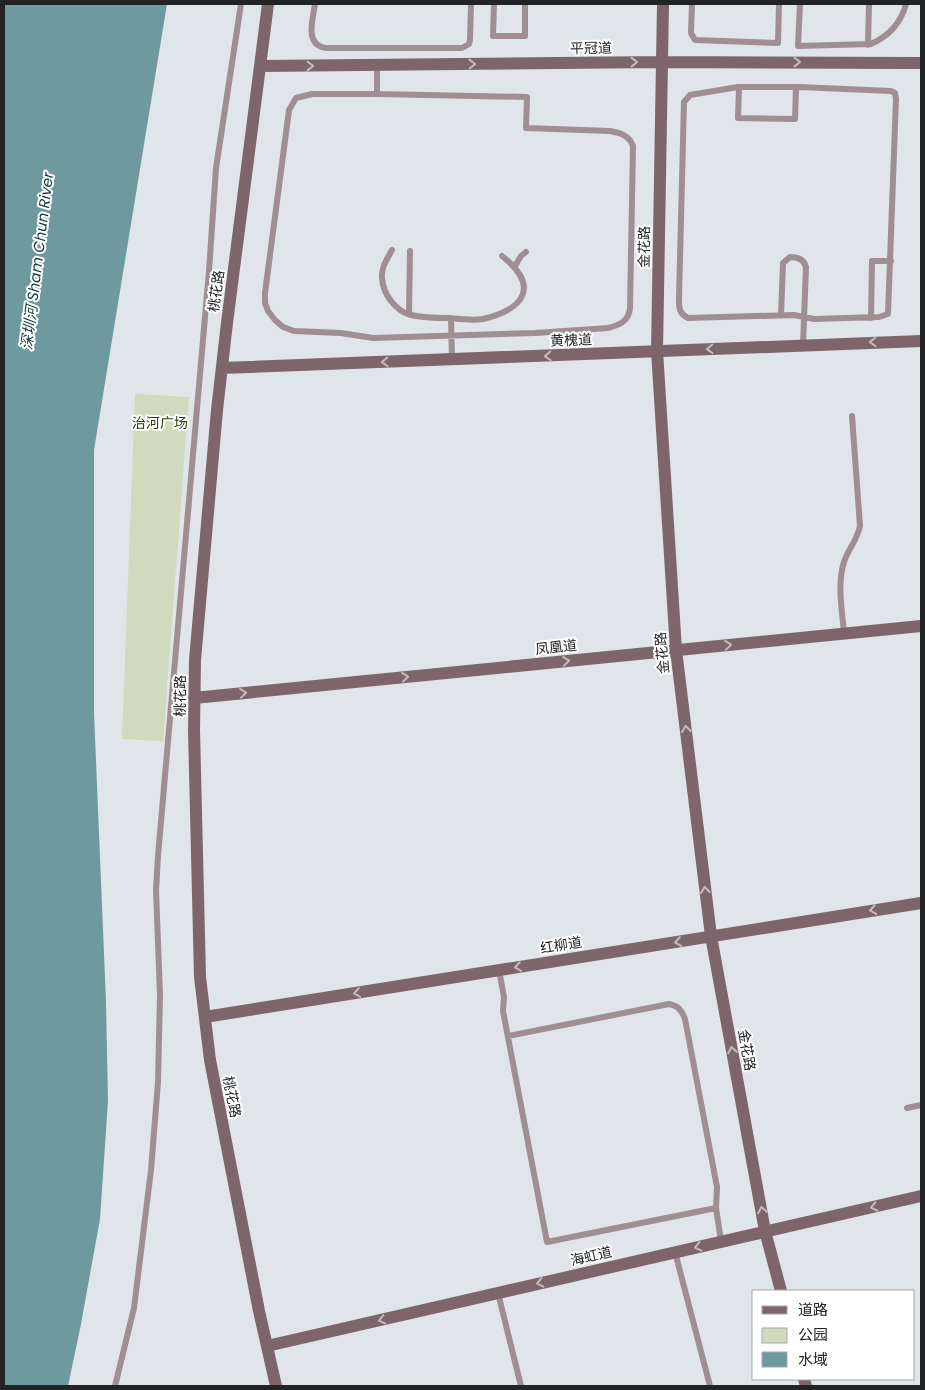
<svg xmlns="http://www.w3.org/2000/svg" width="925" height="1390" viewBox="0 0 925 1390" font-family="Poppins,'Noto Sans SC',sans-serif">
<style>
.green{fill:#cfdbbc}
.water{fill:#6e9a9f}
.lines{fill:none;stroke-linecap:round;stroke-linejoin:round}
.lane{stroke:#9f8e92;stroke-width:6}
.secondary{stroke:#7e656b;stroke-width:12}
.oneway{stroke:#c5babc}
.labels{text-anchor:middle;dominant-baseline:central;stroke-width:4;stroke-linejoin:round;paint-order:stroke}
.street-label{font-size:14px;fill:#212324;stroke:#fff}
.park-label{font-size:14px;fill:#2e3d06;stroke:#fff}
.water-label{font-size:15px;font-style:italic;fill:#0c383d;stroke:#fff}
</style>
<rect width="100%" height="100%" fill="#e0e5e9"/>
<!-- green -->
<path class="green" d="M 135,394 L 189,397 L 163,741 L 122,739 Z"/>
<!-- water -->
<path class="water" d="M 4,4 L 167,4 L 94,450 L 94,713 L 106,1002 L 108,1101 L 100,1219 L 81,1324 L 68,1386 L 4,1386 Z"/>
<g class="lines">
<!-- lane -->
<path class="lane" d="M 315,4 C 313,19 304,45 326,48 L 462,48 L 469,44 L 470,40 L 471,4
M 494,4 L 493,36 L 525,36 L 525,4
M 692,4 L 691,33 L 695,40 L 778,43 L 779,4
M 800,4 L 798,46 L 871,44 C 889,36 901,23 906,4
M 868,45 L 869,4
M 738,87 L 799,87 L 891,91 L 895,93 L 896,99 L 888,314 L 879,317 L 814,319 L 794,315 L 688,318 C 678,313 679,306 679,297 L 684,102 L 690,95 Z
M 739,88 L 738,118 L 795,119 L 796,87
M 312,94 L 377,94 L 527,97 L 526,128 L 610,131 C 620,133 629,135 633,146 L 630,308 C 629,321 620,325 608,328 L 535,333 L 373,338 L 341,333 L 294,331 L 283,327 L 275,320 L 268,311 L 265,303 L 265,293 L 289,110 L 296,98 Z
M 377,94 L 377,66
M 392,250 C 387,259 381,268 382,278 C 383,295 396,311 411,315 C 423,318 437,318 449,318 C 460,319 473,321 483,319 C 525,309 540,286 502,256
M 515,266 L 521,256 L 526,252
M 409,314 L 410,251
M 781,316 L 783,263 L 790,257 C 798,257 804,259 806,267 L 803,345
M 451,318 L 452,359
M 871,318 L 872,261 L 891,261
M 844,633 C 842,610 837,584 844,562 C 848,549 857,541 860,526 L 852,416
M 499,970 L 504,997 L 503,1011 L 547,1242 L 716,1208
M 508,1036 L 669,1004 C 678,1006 681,1009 685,1019 L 717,1187 L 716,1208 L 721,1241
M 907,1108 L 921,1105
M 675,1252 L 710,1386
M 498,1293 L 521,1386
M 115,1386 L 134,1308 L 151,1170 L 158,1082 L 160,995 L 156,890 L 158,856 L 209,271 L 216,168 L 241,4"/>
<!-- secondary -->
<path class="secondary" d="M 268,4 L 227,323 L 217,410 L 195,660 L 194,730 L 200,977 L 210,1060 L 259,1311 L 276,1386
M 663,4 L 657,351 L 676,650 L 711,936 L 765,1231 L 781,1291
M 261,66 L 661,62 L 921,63
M 222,368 L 921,341
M 194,698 L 921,626
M 205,1017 L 921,903
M 267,1346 L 921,1196
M 804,1379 L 806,1386"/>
</g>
<!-- one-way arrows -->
<defs><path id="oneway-chevron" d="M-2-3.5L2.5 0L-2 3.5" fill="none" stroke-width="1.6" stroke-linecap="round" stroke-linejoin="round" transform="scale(1.25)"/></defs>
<g class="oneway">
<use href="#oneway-chevron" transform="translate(634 62) rotate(-1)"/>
<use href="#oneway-chevron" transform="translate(797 62)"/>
<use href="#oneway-chevron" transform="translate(472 64) rotate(-1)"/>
<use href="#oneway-chevron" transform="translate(310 66)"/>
<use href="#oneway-chevron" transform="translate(873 342) rotate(178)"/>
<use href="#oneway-chevron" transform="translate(710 349) rotate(178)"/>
<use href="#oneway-chevron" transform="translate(548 356) rotate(178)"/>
<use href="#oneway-chevron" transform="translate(385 362) rotate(178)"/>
<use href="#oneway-chevron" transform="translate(728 645) rotate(-6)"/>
<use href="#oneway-chevron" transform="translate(566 661) rotate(-6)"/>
<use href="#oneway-chevron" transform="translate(405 677) rotate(-6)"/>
<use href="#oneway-chevron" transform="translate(243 693) rotate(-6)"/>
<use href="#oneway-chevron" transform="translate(686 729) rotate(-97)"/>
<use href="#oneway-chevron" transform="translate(705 890) rotate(-97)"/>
<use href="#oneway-chevron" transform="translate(873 910) rotate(171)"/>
<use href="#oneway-chevron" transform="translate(678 942) rotate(171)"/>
<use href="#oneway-chevron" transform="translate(518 967) rotate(171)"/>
<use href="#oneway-chevron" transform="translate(357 993) rotate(171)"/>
<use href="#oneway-chevron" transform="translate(732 1050) rotate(-100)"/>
<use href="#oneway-chevron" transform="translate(874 1207) rotate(167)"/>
<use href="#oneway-chevron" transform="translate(762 1210) rotate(-100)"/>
<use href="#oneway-chevron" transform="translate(698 1247) rotate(167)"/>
<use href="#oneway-chevron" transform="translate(540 1283) rotate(167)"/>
<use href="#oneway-chevron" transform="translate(382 1320) rotate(167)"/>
</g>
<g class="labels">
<!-- street labels -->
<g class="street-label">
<text transform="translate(591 48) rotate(-1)">平冠道</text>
<text transform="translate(644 247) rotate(-89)">金花路</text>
<text transform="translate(216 291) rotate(-82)">桃花路</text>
<text transform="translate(571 340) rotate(-2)">黄槐道</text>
<text transform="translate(556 647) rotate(-6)">凤凰道</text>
<text transform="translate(662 653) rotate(-95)">金花路</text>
<text transform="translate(180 696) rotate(-89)">桃花路</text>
<text transform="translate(561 945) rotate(-9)">红柳道</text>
<text transform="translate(747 1050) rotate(80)">金花路</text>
<text transform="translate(232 1097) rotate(79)">桃花路</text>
<text transform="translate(591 1256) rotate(-13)">海虹道</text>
</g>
<!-- park labels -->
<g class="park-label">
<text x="160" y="423">治河广场</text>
</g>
<!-- water labels -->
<g class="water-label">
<text transform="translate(37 261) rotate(-83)">深圳河 Sham Chun River</text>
</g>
</g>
<!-- border -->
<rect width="925" height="1390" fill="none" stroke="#212324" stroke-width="10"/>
<!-- legend -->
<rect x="752" y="1290" width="162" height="90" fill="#ffffff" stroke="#a6a7a7"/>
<rect x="762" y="1306" width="25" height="8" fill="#7e656b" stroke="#a6a7a7"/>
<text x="798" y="1315" font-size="15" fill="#212324">道路</text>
<rect x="762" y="1328" width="25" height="15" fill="#cfdbbc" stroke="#a6a7a7"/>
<text x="798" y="1340" font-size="15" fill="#212324">公园</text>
<rect x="762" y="1352" width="25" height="15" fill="#6e9a9f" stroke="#a6a7a7"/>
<text x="798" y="1365" font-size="15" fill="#212324">水域</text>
</svg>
